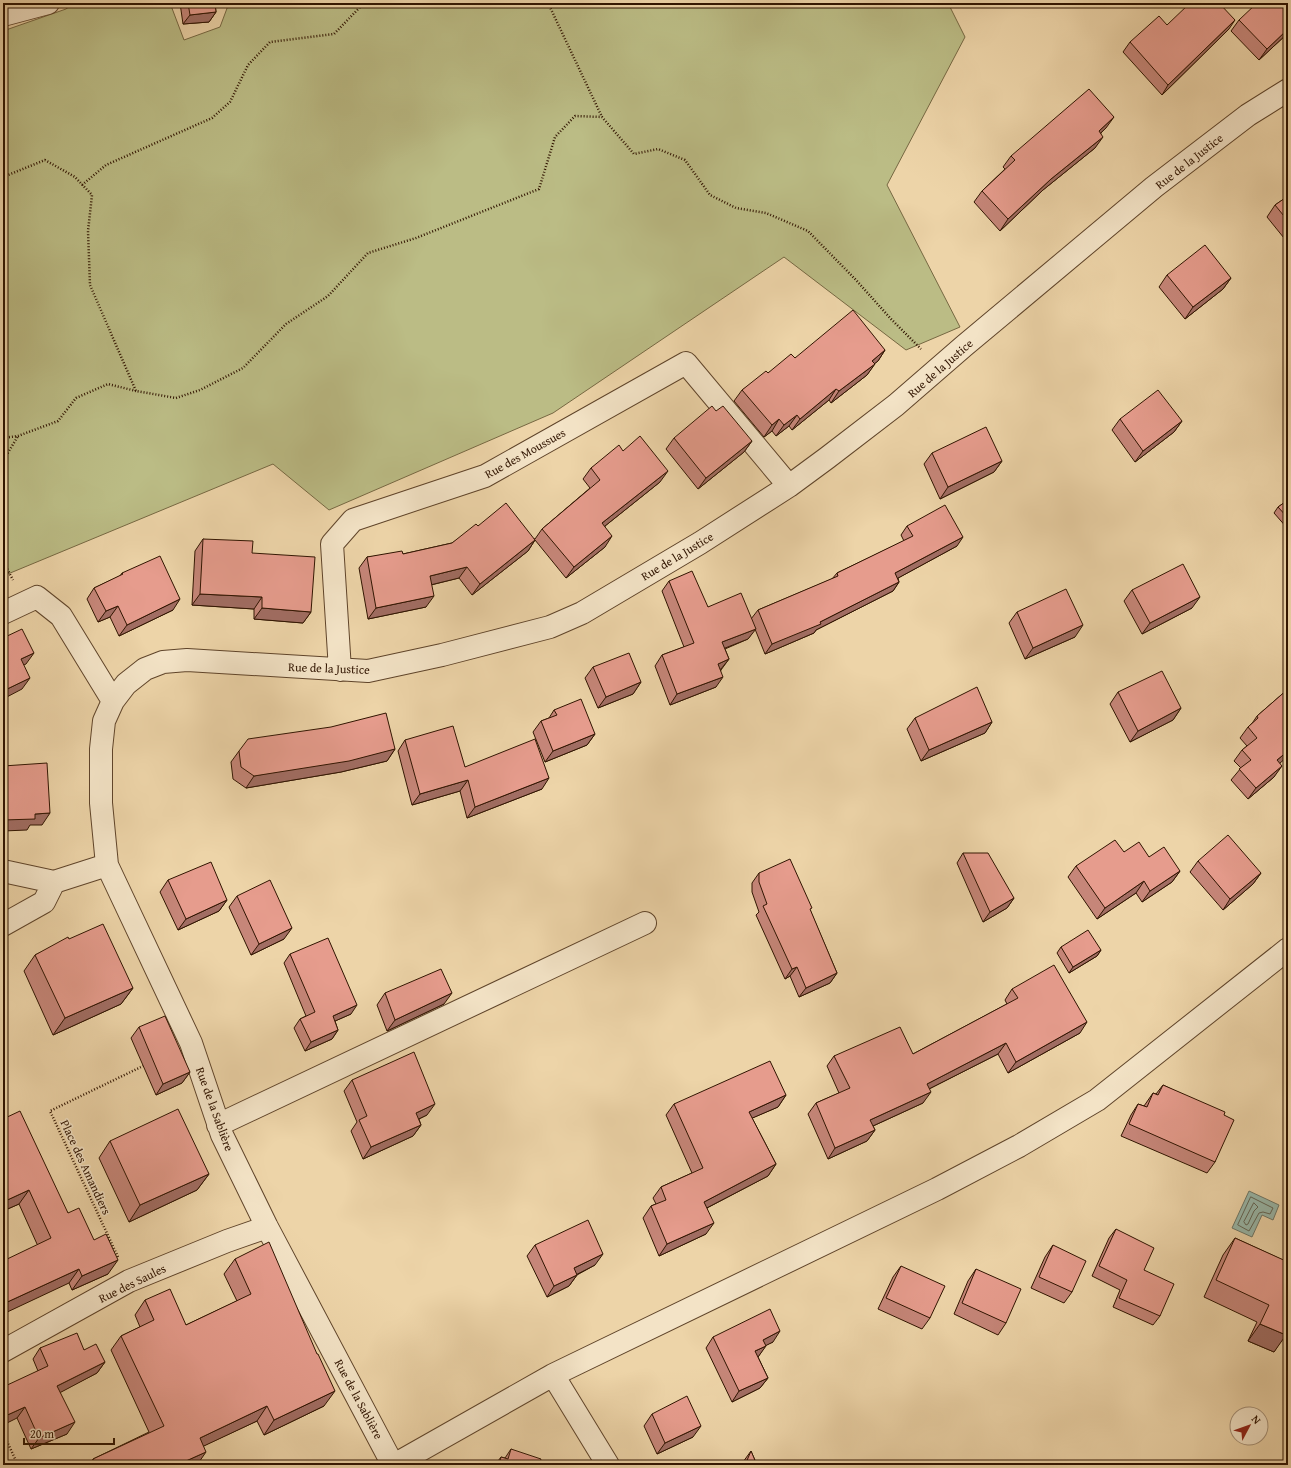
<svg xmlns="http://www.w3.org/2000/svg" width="1291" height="1468" viewBox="0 0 1291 1468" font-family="'Gentium Book Plus',serif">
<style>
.green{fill:#bbbc85;stroke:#766842}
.water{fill:#99b8aa;stroke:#6f7666}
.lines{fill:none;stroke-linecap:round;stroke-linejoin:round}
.shore{stroke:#646655;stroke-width:1}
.minor-casing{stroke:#5f442a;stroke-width:24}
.path{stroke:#301400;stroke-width:2.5;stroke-dasharray:1 2;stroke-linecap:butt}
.minor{stroke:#f3e3c6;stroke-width:22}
.wall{fill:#c68679;stroke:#301400}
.shaded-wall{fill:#a16d63;stroke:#301400}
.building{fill:#e69c8d;stroke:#301400}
.labels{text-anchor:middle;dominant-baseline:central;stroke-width:3;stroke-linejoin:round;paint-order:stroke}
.street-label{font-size:12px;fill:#301400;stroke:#f3e3c6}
</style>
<rect width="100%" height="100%" fill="#edd4a8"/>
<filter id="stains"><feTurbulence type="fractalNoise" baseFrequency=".005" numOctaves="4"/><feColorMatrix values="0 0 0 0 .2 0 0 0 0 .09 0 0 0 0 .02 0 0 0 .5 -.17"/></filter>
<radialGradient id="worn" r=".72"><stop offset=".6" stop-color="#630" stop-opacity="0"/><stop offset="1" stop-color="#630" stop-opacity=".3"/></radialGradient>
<!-- green -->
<path class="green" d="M 74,3 L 170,3 L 184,40 L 220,27 L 229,3 L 948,3 L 965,37 L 887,185 L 960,327 L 906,350 L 784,257 L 553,413 L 329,510 L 273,464 L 3,576 L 3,31 L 66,9 Z"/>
<!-- water -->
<path class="water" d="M 1249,1191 L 1279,1205 L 1273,1220 L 1262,1215 L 1252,1237 L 1232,1228 Z"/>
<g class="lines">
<!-- shore -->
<path class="shore" d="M 1251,1197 L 1273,1208 L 1270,1214 L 1263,1212 L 1259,1213 L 1249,1231 L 1238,1225 Z
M 1254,1203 L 1258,1207 L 1254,1211 L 1248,1224 L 1246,1225 L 1244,1222 Z"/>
<defs>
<path id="minor" d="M 3,15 L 48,3
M 3,613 L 37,597 L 61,616 L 113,701
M 340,670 L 332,544 L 353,520 L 485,476 L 686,363 L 789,486
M 107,865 L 101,803 L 101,749 L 104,721 L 113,701 L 126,684 L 145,669 L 163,662 L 187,660 L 368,671 L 442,655 L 550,627 L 582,613 L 700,543 L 789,486 L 827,458 L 896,405 L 964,346 L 1154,187 L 1248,115 L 1288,90
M 3,871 L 54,882 L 107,865 L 191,1043 L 222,1135 L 267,1227 L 393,1465
M 3,925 L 44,902 L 54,882
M 218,1125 L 645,923
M 3,1351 L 129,1281 L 227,1241 L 267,1227
M 553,1375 L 608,1465
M 394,1465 L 553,1375 L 937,1189 L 1019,1146 L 1097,1100 L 1288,949"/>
</defs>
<!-- minor casing -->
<use href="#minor" class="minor-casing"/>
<!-- path -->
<path class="path" d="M 548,3 L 602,117
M 3,177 L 45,160 L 75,177 L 92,195 L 88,231 L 90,285 L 136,391 L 176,398 L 200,390 L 243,368 L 286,324 L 328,296 L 368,253 L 416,238 L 539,189 L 555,137 L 575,116 L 602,117 L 634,154 L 658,149 L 685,160 L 710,195 L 736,208 L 766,213 L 808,231 L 856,280 L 891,319 L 921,349
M 82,185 L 106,165 L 212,118 L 230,102 L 248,65 L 270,42 L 334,34 L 364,3
M 3,438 L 18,436 L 58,421 L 76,398 L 108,384 L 136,391
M 3,461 L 18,436
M 3,561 L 13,580
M 118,1257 L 50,1111 L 143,1066
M 3,1433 L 18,1465"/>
<!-- minor -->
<use href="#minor" class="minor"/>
</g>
<!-- wall -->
<path class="wall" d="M 180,3 L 215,3 L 216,12 L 209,22 L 183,24 Z
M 1239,20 L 1288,33 L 1259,60 L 1231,31 Z
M 1167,25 L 1229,29 L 1162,95 L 1123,52 L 1130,42 Z
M 1106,128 L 1101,133 L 1095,148 L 1043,190 L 1000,231 L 974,202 L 982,191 L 1005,169 L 1003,167 L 1011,156 Z
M 1288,196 L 1288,243 L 1267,217 L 1275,205 Z
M 1167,275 L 1231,278 L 1223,289 L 1185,319 L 1159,287 Z
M 1288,336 L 1288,346 L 1284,341 Z
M 885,350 L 878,361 L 875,363 L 867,375 L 831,403 L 829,400 L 792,430 L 789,426 L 776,436 L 772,431 L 764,437 L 734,401 L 742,390 L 768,373 L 795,358 Z
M 1120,419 L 1182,421 L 1174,432 L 1135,462 L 1112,430 Z
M 674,438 L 752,441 L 744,452 L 698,489 L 666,449 Z
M 623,451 L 660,482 L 605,526 L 605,547 L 566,578 L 535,540 L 528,551 L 472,595 L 459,578 L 431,585 L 426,607 L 368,619 L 359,568 L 367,557 L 403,554 L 452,543 L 478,526 L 535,539 L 542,529 L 590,488 L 583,479 L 591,468 Z
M 932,453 L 1002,461 L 994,472 L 940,499 L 924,464 Z
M 1288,500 L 1288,529 L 1274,513 L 1278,507 Z
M 907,526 L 957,546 L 898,578 L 899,582 L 893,591 L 816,630 L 814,633 L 765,654 L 755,629 L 748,639 L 725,649 L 729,659 L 721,670 L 716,687 L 670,705 L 655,666 L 662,655 L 684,647 L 662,591 L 669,581 L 708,607 L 751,619 L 758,610 L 832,579 L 837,573 L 904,541 L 901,535 Z
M 203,539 L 252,553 L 311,612 L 303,623 L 254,619 L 254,609 L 192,605 L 195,551 Z
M 122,573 L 173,610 L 119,636 L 110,617 L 98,622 L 87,599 L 94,588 L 120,576 Z
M 1132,590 L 1192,608 L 1142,634 L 1124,601 Z
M 1017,612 L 1075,637 L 1025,659 L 1009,623 Z
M 593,667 L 641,682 L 633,694 L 598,708 L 585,678 Z
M 1288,689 L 1280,763 L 1274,777 L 1248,799 L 1231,780 L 1241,768 L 1234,761 L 1242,750 L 1247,746 L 1240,738 L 1248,727 L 1253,722 L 1257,716 Z
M 1118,692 L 1181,708 L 1173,720 L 1130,742 L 1110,704 Z
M 554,710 L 595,734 L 587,745 L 545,762 L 533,732 L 541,721 L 549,718 Z
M 915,718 L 992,722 L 985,733 L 921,761 L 907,729 Z
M 405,740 L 465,767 L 542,789 L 467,818 L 460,791 L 412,805 L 398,751 Z
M 395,749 L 387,761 L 341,772 L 246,788 L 233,779 L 231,762 L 239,751 Z
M 1124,852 L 1149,857 L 1180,871 L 1172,882 L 1142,902 L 1136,893 L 1097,919 L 1068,877 L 1076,866 Z
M 963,853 L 1014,898 L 1007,908 L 983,922 L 957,863 Z
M 1198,861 L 1261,873 L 1253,884 L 1223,910 L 1190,872 Z
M 759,873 L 810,910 L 837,973 L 830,983 L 799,997 L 790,976 L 785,979 L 756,915 L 759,912 L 752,892 L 752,883 Z
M 168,880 L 227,900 L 219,911 L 178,930 L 160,892 Z
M 237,896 L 284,939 L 251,955 L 229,907 Z
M 69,939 L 133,988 L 121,1004 L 53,1035 L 24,971 L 35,955 Z
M 1061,947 L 1101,950 L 1097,956 L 1069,973 L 1057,953 Z
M 290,954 L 351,1014 L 335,1021 L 338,1030 L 332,1039 L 305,1051 L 294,1028 L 300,1019 L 306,1016 L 284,963 Z
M 1012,989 L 1080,1033 L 1008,1073 L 998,1054 L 929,1089 L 923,1103 L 873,1126 L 875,1130 L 867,1141 L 828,1159 L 808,1114 L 816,1103 L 839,1093 L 827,1066 L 834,1056 L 913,1054 L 1007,1004 L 1005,1000 Z
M 385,993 L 444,1004 L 387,1031 L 377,1005 Z
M 139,1027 L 190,1072 L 182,1083 L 156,1095 L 131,1038 Z
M 352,1080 L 427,1115 L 419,1119 L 421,1125 L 413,1136 L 363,1159 L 351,1131 L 357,1122 L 344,1091 Z
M 1163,1085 L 1224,1115 L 1215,1162 L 1207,1173 L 1121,1136 L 1131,1115 L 1138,1104 L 1144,1106 L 1153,1093 L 1156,1094 Z
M 786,1095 L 778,1107 L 752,1118 L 776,1164 L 768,1176 L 707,1208 L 706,1234 L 659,1256 L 643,1218 L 651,1206 L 656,1204 L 653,1198 L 661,1187 L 692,1173 L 666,1115 L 674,1104 Z
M 3,1119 L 68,1213 L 108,1274 L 72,1290 L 69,1283 L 37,1244 L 19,1204 L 3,1211 Z
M 110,1141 L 209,1174 L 197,1190 L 129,1222 L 99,1158 Z
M 1116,1229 L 1144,1270 L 1160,1316 L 1153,1325 L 1113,1307 L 1120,1290 L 1092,1276 L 1109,1238 Z
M 1235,1238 L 1285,1261 L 1288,1255 L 1288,1330 L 1274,1352 L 1248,1341 L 1257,1322 L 1204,1297 L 1223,1255 Z
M 535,1245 L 595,1265 L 577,1275 L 569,1286 L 547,1297 L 527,1256 Z
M 1053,1245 L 1072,1292 L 1064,1303 L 1031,1288 L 1045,1257 Z
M 235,1259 L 324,1406 L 264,1435 L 257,1421 L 203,1446 L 197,1465 L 89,1465 L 93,1459 L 149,1432 L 111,1350 L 121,1336 L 140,1327 L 135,1315 L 145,1300 L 186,1325 L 237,1301 L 224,1274 Z
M 901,1266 L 930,1318 L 922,1329 L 878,1309 L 893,1277 Z
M 976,1269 L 1006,1323 L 998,1335 L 954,1314 L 968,1281 Z
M 713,1337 L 773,1342 L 766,1345 L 758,1357 L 768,1378 L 760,1388 L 732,1402 L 706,1348 Z
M 40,1348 L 84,1350 L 105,1362 L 97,1373 L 60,1392 L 67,1434 L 31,1449 L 17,1418 L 38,1371 L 33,1359 Z
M 652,1414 L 693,1437 L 657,1454 L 644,1426 Z
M 511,1449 L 539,1465 L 495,1465 L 501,1457 L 505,1458 Z
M 751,1451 L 757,1465 L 742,1465 L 743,1462 Z"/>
<!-- shaded-wall -->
<path class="shaded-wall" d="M 216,12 L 209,22 L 183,24 L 190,15 Z
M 1235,20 L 1229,29 L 1162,95 L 1168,85 Z
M 1288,29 L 1288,33 L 1259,60 L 1267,49 Z
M 1114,117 L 1106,128 L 1091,142 L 1099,131 Z
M 1103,137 L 1095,148 L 1043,190 L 1000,231 L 1008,219 L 1051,179 Z
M 1231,278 L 1223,289 L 1185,319 L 1193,307 Z
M 885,350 L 878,361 L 864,372 L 872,361 Z
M 875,364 L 867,375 L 831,403 L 839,391 Z
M 836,389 L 829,400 L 792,430 L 800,419 Z
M 797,415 L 789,426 L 776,436 L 784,425 Z
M 779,419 L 772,431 L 764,437 L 772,425 Z
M 1182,421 L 1174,432 L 1135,462 L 1143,451 Z
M 752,441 L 744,452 L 698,489 L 706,478 Z
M 1002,461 L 994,472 L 940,499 L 948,487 Z
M 668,471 L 660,482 L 595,534 L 602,523 Z
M 612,536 L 605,547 L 566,578 L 574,567 Z
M 963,537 L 957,546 L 889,583 L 895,573 Z
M 535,540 L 528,551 L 472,595 L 480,584 Z
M 467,567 L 459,578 L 422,587 L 430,576 Z
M 899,582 L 893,591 L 816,630 L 814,633 L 765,654 L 772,644 L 820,622 Z
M 200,594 L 262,597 L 254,609 L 192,605 Z
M 434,596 L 426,607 L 368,619 L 376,608 Z
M 1200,597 L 1192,608 L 1142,634 L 1150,623 Z
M 180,599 L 173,610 L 119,636 L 127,625 Z
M 118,606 L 110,617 L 98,622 L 106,611 Z
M 262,608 L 311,612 L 303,623 L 254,619 Z
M 1083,625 L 1075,637 L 1025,659 L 1033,648 Z
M 756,629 L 748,639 L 715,652 L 722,642 Z
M 34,653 L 26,664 L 13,670 L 21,659 Z
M 729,659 L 721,669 L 711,674 L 718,664 Z
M 723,677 L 716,687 L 670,705 L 677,694 Z
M 30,678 L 22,689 L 3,699 L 3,691 Z
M 641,682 L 633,694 L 598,708 L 606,697 Z
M 1181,708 L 1173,720 L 1130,742 L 1138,731 Z
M 992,722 L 985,733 L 921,761 L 929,750 Z
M 595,734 L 587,745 L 545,762 L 553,751 Z
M 395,749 L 387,761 L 341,772 L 246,788 L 254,776 Z
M 1288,751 L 1288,756 L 1270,772 L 1277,760 Z
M 1282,766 L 1274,777 L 1248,799 L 1256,788 Z
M 549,778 L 542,789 L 467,818 L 475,807 Z
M 468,780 L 460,791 L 412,805 L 420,794 Z
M 50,813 L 42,825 L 30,825 L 27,830 L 3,831 L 3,820 L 35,814 Z
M 1180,871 L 1172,882 L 1142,902 L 1150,891 Z
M 1261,873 L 1253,884 L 1223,910 L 1230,899 Z
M 1144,881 L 1136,893 L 1097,919 L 1105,908 Z
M 1014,898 L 1007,908 L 983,922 L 990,912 Z
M 227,900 L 219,911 L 178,930 L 186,919 Z
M 292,928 L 284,939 L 251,955 L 259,944 Z
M 1101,950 L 1097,956 L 1069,973 L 1073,967 Z
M 797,967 L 790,976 L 785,979 L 792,969 Z
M 837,973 L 830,983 L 799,997 L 806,988 Z
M 133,988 L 121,1004 L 53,1035 L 65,1018 Z
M 452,993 L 444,1004 L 387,1031 L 395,1020 Z
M 357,1005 L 351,1014 L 326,1025 L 333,1016 Z
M 1087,1022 L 1080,1033 L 1008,1073 L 1016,1062 Z
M 338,1030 L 332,1039 L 305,1051 L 311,1042 Z
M 1006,1043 L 998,1054 L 919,1094 L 927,1084 Z
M 190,1072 L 182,1083 L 156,1095 L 163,1084 Z
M 931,1092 L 923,1103 L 862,1131 L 870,1120 Z
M 786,1095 L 778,1107 L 741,1123 L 749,1112 Z
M 435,1104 L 427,1115 L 408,1124 L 416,1113 Z
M 421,1125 L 413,1136 L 363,1159 L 371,1147 Z
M 875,1130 L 867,1141 L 828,1159 L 835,1148 Z
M 776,1164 L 768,1176 L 697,1213 L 704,1202 Z
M 209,1174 L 197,1190 L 129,1222 L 140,1205 Z
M 29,1190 L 19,1204 L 3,1211 L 3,1202 Z
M 714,1223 L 706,1234 L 659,1256 L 667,1244 Z
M 603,1254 L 595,1265 L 566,1280 L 574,1268 Z
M 118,1260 L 108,1274 L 72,1290 L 82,1276 Z
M 79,1269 L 69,1283 L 3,1314 L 3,1304 Z
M 577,1275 L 569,1286 L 547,1297 L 554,1286 Z
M 1260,1324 L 1286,1335 L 1274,1352 L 1248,1341 Z
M 780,1331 L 773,1342 L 755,1351 L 763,1340 Z
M 766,1346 L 758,1357 L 747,1362 L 755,1351 Z
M 105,1362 L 97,1373 L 50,1398 L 57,1386 Z
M 768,1378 L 760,1388 L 732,1402 L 739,1391 Z
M 335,1391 L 324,1406 L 264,1435 L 274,1420 Z
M 267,1406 L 257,1421 L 189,1453 L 200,1438 Z
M 25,1407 L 17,1418 L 3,1425 L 3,1417 Z
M 75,1422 L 67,1434 L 31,1449 L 39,1438 Z
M 701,1426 L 693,1437 L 657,1454 L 665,1443 Z
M 206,1452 L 197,1465 L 177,1465 Z"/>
<!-- building -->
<path class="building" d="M 188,3 L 215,3 L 216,12 L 190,15 Z
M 1190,3 L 1219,3 L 1235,20 L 1168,85 L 1130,42 L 1159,16 L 1167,25 Z
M 1257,3 L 1288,3 L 1288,29 L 1267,49 L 1239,20 Z
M 1089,89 L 1114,117 L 1099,131 L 1103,137 L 1051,179 L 1008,219 L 982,191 L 1015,160 L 1011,156 Z
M 1288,196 L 1288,221 L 1275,205 Z
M 1205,245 L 1231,278 L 1193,307 L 1167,275 Z
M 853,310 L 885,350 L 872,361 L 875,364 L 839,391 L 836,389 L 800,419 L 797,415 L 784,425 L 779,419 L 772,425 L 742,390 L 766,371 L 768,373 L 791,354 L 795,358 Z
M 1158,390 L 1182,421 L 1143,451 L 1120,419 Z
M 712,406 L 716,411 L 723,406 L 752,441 L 706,478 L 674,438 Z
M 986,427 L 1002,461 L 948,487 L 932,453 Z
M 640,436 L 668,471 L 602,523 L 612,536 L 574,567 L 542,529 L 600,480 L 591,468 L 619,445 L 623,451 Z
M 1288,500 L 1288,518 L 1278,507 Z
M 506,503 L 535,540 L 480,584 L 467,567 L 430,576 L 434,596 L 376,608 L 367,557 L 402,551 L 403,554 L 452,543 L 476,524 L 478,526 Z
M 945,505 L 963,537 L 895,573 L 899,582 L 820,622 L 821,624 L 772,644 L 758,610 L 838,576 L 837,573 L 913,536 L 907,526 Z
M 203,539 L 253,541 L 252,553 L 315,557 L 311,612 L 262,608 L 262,597 L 200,594 Z
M 160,556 L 180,599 L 127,625 L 118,606 L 106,611 L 94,588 L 123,574 L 122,573 Z
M 1183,564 L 1200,597 L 1150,623 L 1132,590 Z
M 692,571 L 708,607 L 741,593 L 756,629 L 722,642 L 729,659 L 718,664 L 723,677 L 677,694 L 662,655 L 694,643 L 669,581 Z
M 1066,589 L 1083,625 L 1033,648 L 1017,612 Z
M 22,629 L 34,653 L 21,659 L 30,678 L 3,691 L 3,638 Z
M 629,653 L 641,682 L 606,697 L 593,667 Z
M 1162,671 L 1181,708 L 1138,731 L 1118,692 Z
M 977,687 L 992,722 L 929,750 L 915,718 Z
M 1288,689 L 1288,751 L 1277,760 L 1282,766 L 1256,788 L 1239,769 L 1251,760 L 1242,750 L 1257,738 L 1248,727 L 1258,718 L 1257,716 Z
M 581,699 L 595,734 L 553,751 L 541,721 L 557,715 L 554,710 Z
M 386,713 L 395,749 L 349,761 L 254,776 L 241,767 L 239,751 L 248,739 L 331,727 Z
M 453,726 L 465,767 L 535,739 L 549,778 L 475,807 L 468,780 L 420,794 L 405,740 Z
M 47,763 L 50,813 L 35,814 L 35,819 L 3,820 L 3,766 Z
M 1228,835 L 1261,873 L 1230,899 L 1198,861 Z
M 1115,840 L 1124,852 L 1139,842 L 1149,857 L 1164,847 L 1180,871 L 1150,891 L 1144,881 L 1105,908 L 1076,866 Z
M 963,853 L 988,853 L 1014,898 L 990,912 Z
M 790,859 L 812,908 L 810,909 L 837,973 L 806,988 L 797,967 L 792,969 L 763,906 L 767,904 L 759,882 L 759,873 Z
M 211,862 L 227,900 L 186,919 L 168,880 Z
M 270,880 L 292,928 L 259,944 L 237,896 Z
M 103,924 L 133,988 L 65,1018 L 35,955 L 68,937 L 69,939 Z
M 1088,930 L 1101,950 L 1073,967 L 1061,947 Z
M 328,938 L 357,1005 L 333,1016 L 338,1030 L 311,1042 L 300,1019 L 315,1012 L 290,954 Z
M 1054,965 L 1087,1022 L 1016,1062 L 1006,1043 L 927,1084 L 931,1092 L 870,1120 L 875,1130 L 835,1148 L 816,1103 L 850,1088 L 834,1056 L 900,1027 L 913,1054 L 1018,998 L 1012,989 Z
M 441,969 L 452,993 L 395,1020 L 385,993 Z
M 3,1001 L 5,1006 L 3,1007 Z
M 165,1016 L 190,1072 L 163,1084 L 139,1027 Z
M 414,1052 L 435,1104 L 416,1113 L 421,1125 L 371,1147 L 359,1120 L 367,1116 L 352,1080 Z
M 770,1061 L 786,1095 L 749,1112 L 776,1164 L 704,1202 L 714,1223 L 667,1244 L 651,1206 L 666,1200 L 661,1187 L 703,1168 L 674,1104 Z
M 1163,1085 L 1225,1112 L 1224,1115 L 1234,1120 L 1215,1162 L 1129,1124 L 1138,1104 L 1147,1107 L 1153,1093 L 1158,1095 Z
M 178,1109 L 209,1174 L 140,1205 L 110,1141 Z
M 20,1111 L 68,1213 L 79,1208 L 94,1240 L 106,1234 L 118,1260 L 82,1276 L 79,1269 L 3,1304 L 3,1261 L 51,1238 L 29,1190 L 3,1202 L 3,1119 Z
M 588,1220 L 603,1254 L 574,1268 L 577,1275 L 554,1286 L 535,1245 Z
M 1116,1229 L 1154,1248 L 1144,1270 L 1174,1284 L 1160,1316 L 1119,1298 L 1127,1280 L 1099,1266 Z
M 1235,1238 L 1288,1262 L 1288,1330 L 1286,1335 L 1260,1324 L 1269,1305 L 1216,1280 Z
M 269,1242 L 317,1354 L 318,1354 L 335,1391 L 274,1420 L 267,1406 L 200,1438 L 206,1452 L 177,1465 L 96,1465 L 93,1459 L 164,1426 L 121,1336 L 154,1320 L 145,1300 L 170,1289 L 186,1325 L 251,1294 L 235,1259 Z
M 1053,1245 L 1086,1261 L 1072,1292 L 1039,1277 Z
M 901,1266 L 945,1286 L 930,1318 L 886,1298 Z
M 976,1269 L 1021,1289 L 1006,1323 L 962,1303 Z
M 770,1309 L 780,1331 L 763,1340 L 766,1346 L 755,1351 L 768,1378 L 739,1391 L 713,1337 Z
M 77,1333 L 84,1350 L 96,1344 L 105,1362 L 57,1386 L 75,1422 L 39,1438 L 25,1407 L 3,1417 L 3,1387 L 48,1366 L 40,1348 Z
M 687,1396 L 701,1426 L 665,1443 L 652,1414 Z
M 511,1449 L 541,1459 L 539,1465 L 499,1465 L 501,1457 L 508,1459 Z
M 751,1451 L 757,1465 L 745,1465 Z"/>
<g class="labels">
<!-- street labels -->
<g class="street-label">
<text transform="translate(1189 161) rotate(-38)">Rue de la Justice</text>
<text transform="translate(940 368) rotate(-41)">Rue de la Justice</text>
<text transform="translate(525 453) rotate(-29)">Rue des Moussues</text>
<text transform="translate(677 556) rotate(-31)">Rue de la Justice</text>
<text transform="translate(329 668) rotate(2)">Rue de la Justice</text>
<text transform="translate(215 1109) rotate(70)">Rue de la Sablière</text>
<text transform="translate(86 1167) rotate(65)">Place des Amandiers</text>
<text transform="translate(132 1283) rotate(-26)">Rue des Saules</text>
<text transform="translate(359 1399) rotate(62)">Rue de la Sablière</text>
</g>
</g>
<!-- margin -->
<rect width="1291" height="1468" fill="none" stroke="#edd4a8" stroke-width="16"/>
<rect x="4" y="4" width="1283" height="1460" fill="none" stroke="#301400" stroke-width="2"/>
<rect x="8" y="8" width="1275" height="1452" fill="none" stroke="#301400"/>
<!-- north arrow -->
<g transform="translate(1249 1426) rotate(49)"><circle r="19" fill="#f3e3c6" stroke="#a59077"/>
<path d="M0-3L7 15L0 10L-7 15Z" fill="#8f2418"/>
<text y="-6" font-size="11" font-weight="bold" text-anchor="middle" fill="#301400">N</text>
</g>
<!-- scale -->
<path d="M24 1438v6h90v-6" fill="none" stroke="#301400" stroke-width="2"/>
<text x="30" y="1438" font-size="12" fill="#301400" stroke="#f3e3c6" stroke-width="3" paint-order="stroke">20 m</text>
<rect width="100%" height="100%" filter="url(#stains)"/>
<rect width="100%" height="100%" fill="url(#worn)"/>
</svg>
